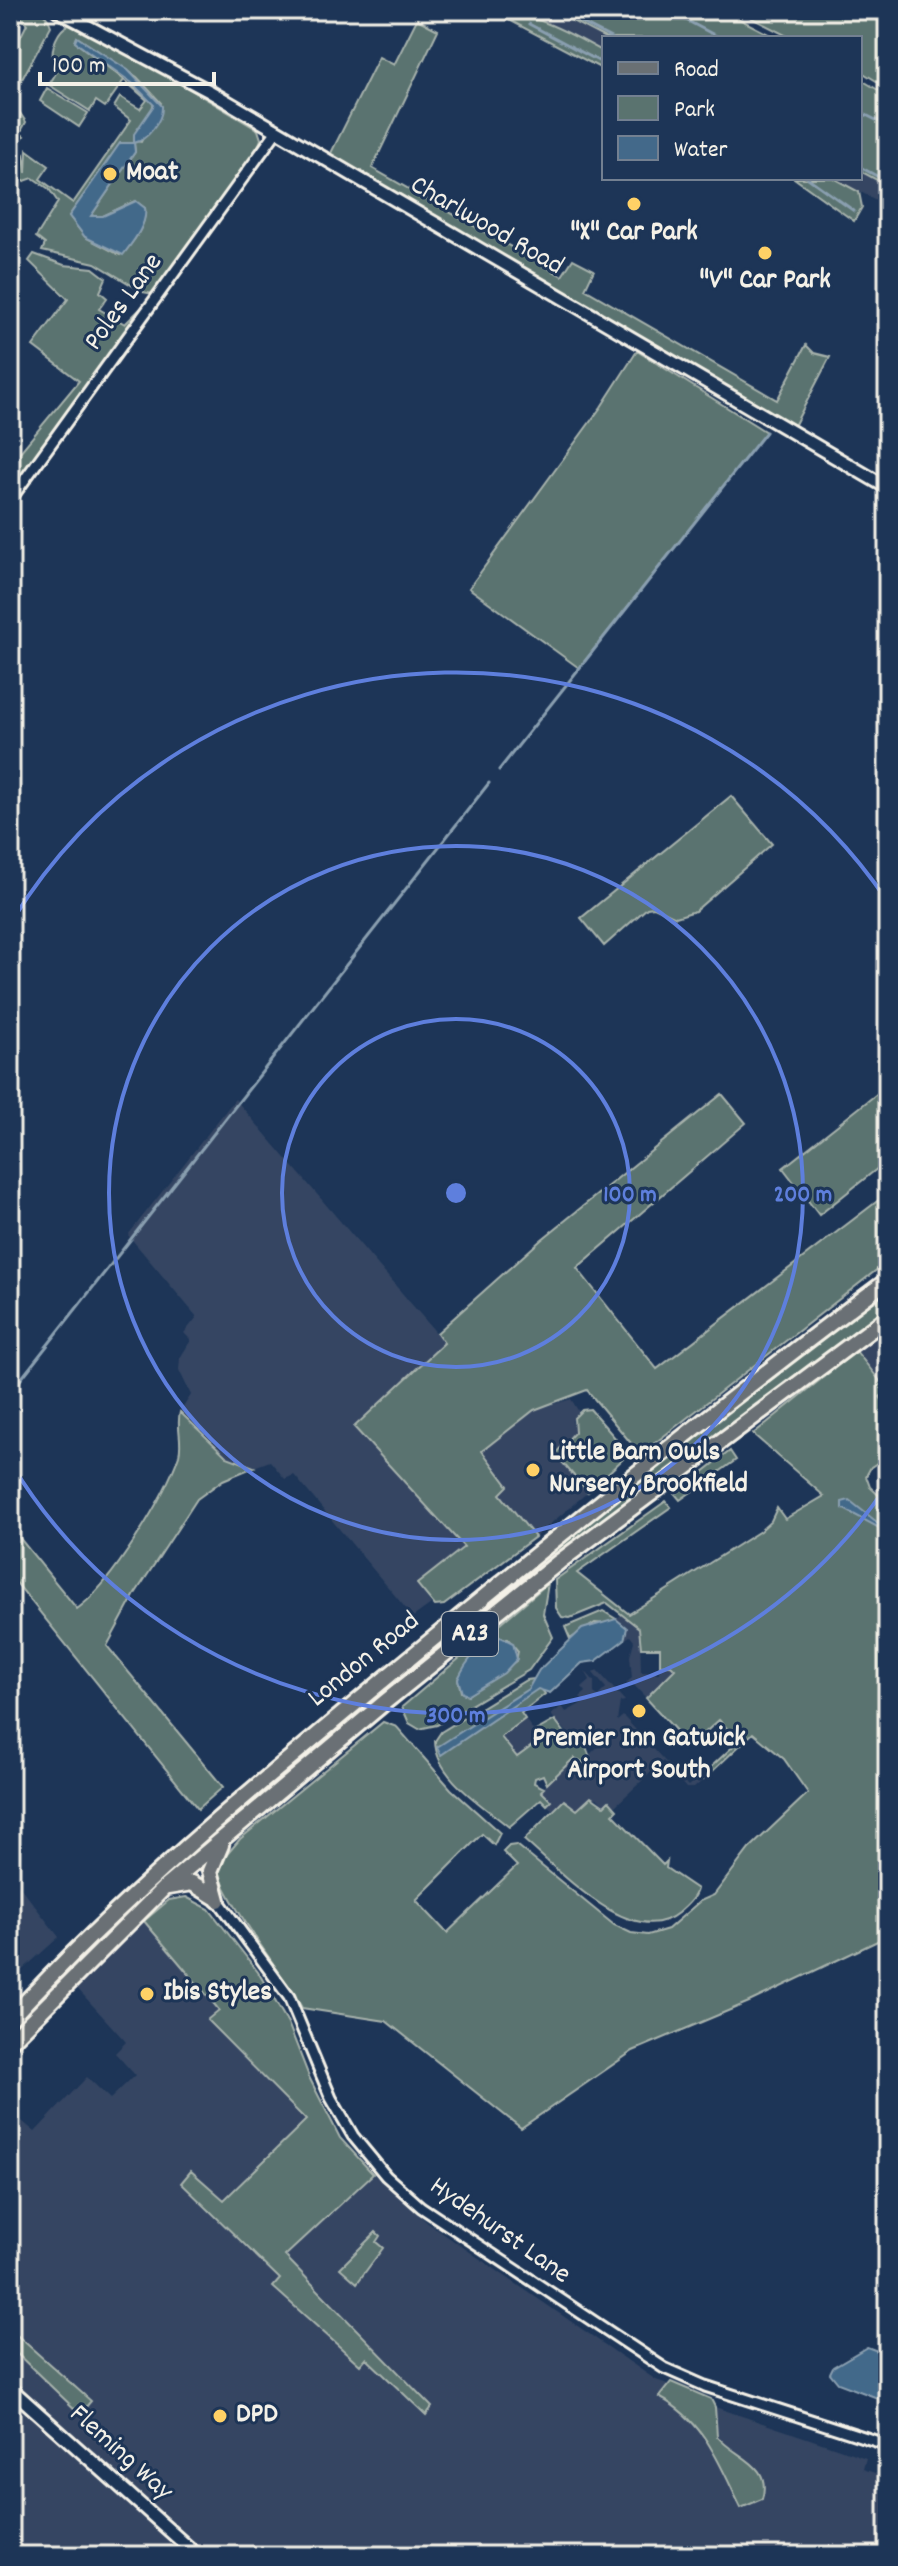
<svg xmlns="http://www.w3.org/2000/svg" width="898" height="2566" viewBox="0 0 898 2566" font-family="Dekko,sans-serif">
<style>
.built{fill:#344562}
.green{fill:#5a736f;stroke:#a7b2ac;stroke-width:2;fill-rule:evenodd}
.water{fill:#43698a;stroke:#8a9fb0;stroke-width:2}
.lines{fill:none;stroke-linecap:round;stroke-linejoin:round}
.stream{stroke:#8a9fb0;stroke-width:3}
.minor-casing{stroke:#f4f1e8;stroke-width:15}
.tertiary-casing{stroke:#f4f1e8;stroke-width:17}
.primary-casing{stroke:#f4f1e8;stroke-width:20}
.minor{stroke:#1d3557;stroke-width:9}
.tertiary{stroke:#1d3557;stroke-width:11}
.primary{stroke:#6a7074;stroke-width:14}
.ring{fill:none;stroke:#5e7fdd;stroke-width:4}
.poi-dot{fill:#ffd166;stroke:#1d3557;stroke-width:3}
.labels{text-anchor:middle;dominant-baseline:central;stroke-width:6;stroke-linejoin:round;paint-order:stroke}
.shield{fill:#1d3557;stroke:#b4b9bc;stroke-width:2}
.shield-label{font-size:26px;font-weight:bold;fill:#f4f1e8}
.poi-label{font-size:28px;font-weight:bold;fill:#f4f1e8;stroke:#1d3557;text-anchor:start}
.street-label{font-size:28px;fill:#f4f1e8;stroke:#1d3557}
.centre{fill:#5e7fdd;stroke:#1d3557;stroke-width:4}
.ring-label{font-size:24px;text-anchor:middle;font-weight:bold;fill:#5e7fdd;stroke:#1d3557;stroke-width:6;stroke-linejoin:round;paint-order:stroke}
</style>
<rect width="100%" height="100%" fill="#1d3557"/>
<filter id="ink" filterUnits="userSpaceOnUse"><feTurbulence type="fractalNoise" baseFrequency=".0125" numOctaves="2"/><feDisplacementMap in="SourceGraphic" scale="16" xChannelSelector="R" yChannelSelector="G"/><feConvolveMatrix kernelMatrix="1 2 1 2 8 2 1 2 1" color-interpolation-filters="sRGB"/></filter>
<g filter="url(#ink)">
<!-- built -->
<path class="built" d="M 505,10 L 552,10 L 605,38 L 604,62 Z
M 860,171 L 888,186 L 888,206 L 833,178 L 860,178 Z
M 235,1099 L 445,1343 L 355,1427 L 464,1548 L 417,1584 L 431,1604 L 413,1617 L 294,1475 L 285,1479 L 270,1461 L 254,1467 L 227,1457 L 180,1412 L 191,1395 L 179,1370 L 180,1358 L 191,1340 L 184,1333 L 197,1317 L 128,1235 Z
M 888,1327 L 888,1409 L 879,1397 L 888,1390 L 856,1351 Z
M 571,1399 L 579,1412 L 572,1421 L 575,1432 L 556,1454 L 588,1492 L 535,1537 L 500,1493 L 508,1486 L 481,1451 L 534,1410 Z
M 622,1614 L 640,1628 L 641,1672 L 659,1673 L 660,1665 L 671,1665 L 675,1669 L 646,1698 L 632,1683 L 626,1683 L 632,1678 L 630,1656 L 634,1641 L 630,1636 L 624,1640 L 627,1628 L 616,1619 Z
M 597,1670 L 625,1701 L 620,1702 L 617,1721 L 623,1716 L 688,1786 L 699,1776 L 703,1780 L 694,1788 L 686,1788 L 663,1761 L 614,1807 L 609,1802 L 605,1806 L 597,1798 L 576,1810 L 564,1800 L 553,1810 L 547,1805 L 550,1802 L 541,1791 L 543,1788 L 574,1758 L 588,1756 L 608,1737 L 597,1746 L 579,1745 L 551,1715 L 562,1706 L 566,1712 L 584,1702 L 580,1697 L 586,1692 L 582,1687 L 590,1680 L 585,1671 L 594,1681 L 594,1693 L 598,1696 L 606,1688 L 593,1673 Z
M 525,1719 L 540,1740 L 516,1757 L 501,1736 Z
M 10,1874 L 59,1937 L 19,1973 L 10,1977 Z
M 144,1921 L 219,2011 L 208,2021 L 306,2120 L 224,2200 L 191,2171 L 285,2256 L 373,2174 L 428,2223 L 656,2380 L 711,2399 L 715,2407 L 866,2458 L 863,2469 L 878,2474 L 882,2462 L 888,2465 L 888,2556 L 10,2556 L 10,2111 L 35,2132 L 87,2077 L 110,2099 L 135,2075 L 115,2053 L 126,2042 L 75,1986 Z"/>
<!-- green -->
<path class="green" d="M 14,10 C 29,10 46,8 51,26 L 21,81 L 10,91 L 10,58 L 27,24 Z
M 490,10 L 524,10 L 522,17 C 529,20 535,19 541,21 C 563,29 582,40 604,52 L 604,70 Z
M 551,10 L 722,10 L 776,38 L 605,38 Z
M 736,10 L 888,10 L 888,88 L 860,71 L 860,38 L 791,38 Z
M 417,19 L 438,30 L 372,168 L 562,276 L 573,259 L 594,270 L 585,289 L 777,400 L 806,345 L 814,353 L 830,357 L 794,426 L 329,157 L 379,57 L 394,65 Z
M 69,25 L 124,50 L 258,130 L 261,139 L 256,153 L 153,294 L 143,292 L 95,263 L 42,251 L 45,244 L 36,237 L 58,202 L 49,189 L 33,178 L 10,186 L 10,160 L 17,165 L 24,155 L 26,173 L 27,150 L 49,166 L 40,179 L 73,203 L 131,120 L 114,107 L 120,97 L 140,109 L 147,100 L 124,80 L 105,107 L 96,101 L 90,111 L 49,85 L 60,66 L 53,58 C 51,47 58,29 69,25 ZM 77,37 L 137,77 L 161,103 L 141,142 L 135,141 C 139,128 155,114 153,102 L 75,42 ZM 134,143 L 135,152 L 91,216 L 103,216 L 135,201 L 145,208 C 147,224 133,244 120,255 L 85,237 L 69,216 L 120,144 Z
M 860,79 L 888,96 L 888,186 L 860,171 Z
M 47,88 L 88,113 L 79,127 L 40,101 Z
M 10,98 L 26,122 L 20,133 L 24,136 L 10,157 Z
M 794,178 L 833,178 L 859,192 L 862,207 L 854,221 Z
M 34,254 L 64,265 L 93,268 L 106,278 L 100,292 L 107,298 L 99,309 L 125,324 L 145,304 L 10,492 L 10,464 L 79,381 L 33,346 L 68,299 L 29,261 Z
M 637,351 L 766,432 L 579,668 L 469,588 L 601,407 Z
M 731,796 L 772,844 L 695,911 L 676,917 L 654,907 L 647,908 L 604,946 L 581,918 Z
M 888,1085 L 888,1160 L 819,1215 L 783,1168 Z
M 722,1094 L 746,1123 L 577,1268 L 657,1369 L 888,1193 L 888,1261 L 646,1450 L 635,1448 L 587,1390 L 534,1410 L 482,1451 L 508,1486 L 500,1494 L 535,1537 L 444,1605 L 435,1606 L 417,1584 L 464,1547 L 354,1427 L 444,1343 L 437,1333 L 541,1240 Z
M 888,1289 L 888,1309 L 680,1466 L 193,1855 L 97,1944 L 94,1941 C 306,1740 539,1560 767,1379 C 806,1347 849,1320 888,1289 Z
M 856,1351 L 888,1391 L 880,1397 L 888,1409 L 888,1456 L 871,1467 L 866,1476 L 870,1487 L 888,1504 L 888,1936 L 749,2002 L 633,2051 L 521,2128 L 386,2021 L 302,2008 C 286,1978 216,1889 218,1865 L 240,1839 L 383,1722 L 397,1727 L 451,1789 L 500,1833 L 494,1845 L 482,1834 L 416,1900 L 447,1933 L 517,1866 L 503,1852 L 509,1846 L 516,1845 L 614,1925 L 631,1933 L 648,1935 L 668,1929 L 700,1901 L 714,1895 L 749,1849 L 808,1793 L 784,1759 L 753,1733 L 703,1780 L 700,1777 L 739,1741 L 719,1720 L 690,1746 L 646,1698 L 675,1669 L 671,1665 L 660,1665 L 660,1648 L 641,1648 L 639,1628 L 607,1603 L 570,1618 L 562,1617 L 556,1608 L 555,1580 L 666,1501 L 671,1507 L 577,1573 L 629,1614 L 760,1531 L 771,1521 L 777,1508 L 785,1519 L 824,1496 L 753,1434 Z
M 590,1409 L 616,1439 L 623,1459 L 588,1492 L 555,1454 L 575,1432 L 574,1418 L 582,1410 Z
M 180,1412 L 227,1457 L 254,1467 L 223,1480 L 197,1499 L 135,1594 L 107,1646 L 223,1787 L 198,1809 L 10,1575 L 10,1526 L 77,1609 C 112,1584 165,1496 179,1455 C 183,1441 176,1426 180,1412 Z
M 730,1451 L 736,1460 L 680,1500 L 675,1494 Z
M 548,1583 L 543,1614 L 553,1637 L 529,1670 L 437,1725 L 419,1729 L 409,1723 L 402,1707 ZM 497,1638 L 508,1639 L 518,1651 L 516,1661 L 468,1695 L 461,1692 L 458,1679 L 474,1654 Z
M 603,1611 L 616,1619 L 607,1624 L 595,1623 L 570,1639 L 565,1627 Z
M 534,1679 L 545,1694 L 521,1713 L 525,1719 L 501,1737 L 517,1757 L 540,1740 L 534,1732 L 555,1720 L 571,1741 L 586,1747 L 591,1760 L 587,1764 L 574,1758 L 547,1784 L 543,1775 L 535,1778 L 534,1783 L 544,1788 L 541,1791 L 551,1801 L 547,1805 L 541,1799 L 509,1827 C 483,1805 436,1778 435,1741 L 441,1732 L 526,1680 Z
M 591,1797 L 604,1806 L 609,1801 L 617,1810 L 613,1814 L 663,1865 L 667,1861 L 666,1868 L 697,1889 C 695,1898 686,1906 678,1913 C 632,1951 558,1869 524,1840 L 564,1800 L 577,1810 Z
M 186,1897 L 209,1909 L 258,1972 L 288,2023 L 310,2079 L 340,2138 L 373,2174 L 285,2256 L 432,2407 L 426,2415 L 366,2358 L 360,2365 L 273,2287 L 280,2279 L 181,2183 L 191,2171 L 224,2200 L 306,2120 L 207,2020 L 219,2010 L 144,1921 L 169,1900 Z
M 376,2232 L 380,2236 L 376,2242 L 383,2248 L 357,2283 L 340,2268 Z
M 10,2329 L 91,2401 L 80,2414 L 10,2347 Z
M 671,2382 L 711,2399 L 715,2407 L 717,2436 C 734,2458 773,2463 762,2499 L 741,2508 C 719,2463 705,2421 659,2397 Z"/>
<!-- water -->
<path class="water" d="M 77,37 L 128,70 L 162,106 C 163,121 147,140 134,143 L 135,152 L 91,216 L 103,216 L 136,201 L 145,208 C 148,224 132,243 123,255 L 85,237 L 69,216 L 120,143 L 134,143 L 134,134 L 154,105 L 132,83 L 75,42 Z
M 849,1500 L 882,1526 L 883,1530 L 842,1508 L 842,1502 Z
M 616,1619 L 627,1628 L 624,1640 L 596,1661 L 582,1663 L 550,1693 L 538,1689 L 441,1755 L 437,1747 L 528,1689 L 539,1670 L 582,1629 Z
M 501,1637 L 513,1643 L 517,1659 L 504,1673 L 468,1695 L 462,1693 L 458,1679 C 466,1661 481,1642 501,1637 Z
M 867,2347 L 888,2355 L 888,2402 L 838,2383 L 830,2373 L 833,2367 Z"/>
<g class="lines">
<!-- stream -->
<path class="stream" d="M 503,10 L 518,18
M 557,10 L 611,38
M 667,10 L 720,38
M 529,24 L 604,64
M 860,112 L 888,126
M 860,167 L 888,182
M 808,178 L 854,211
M 499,770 L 766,432
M 10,1393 L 489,783"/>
<defs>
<path id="minor" d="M 10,500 L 276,132
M 218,1900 L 289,1997 L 331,2098 L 353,2136 L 386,2176 L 421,2207 L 664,2368 L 705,2386 L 888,2445"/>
<path id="tertiary" d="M 57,10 L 209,91 L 888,488
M 10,2388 L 198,2556"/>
<path id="primary" d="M 168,1887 L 192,1883 L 215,1897
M 218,1900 L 210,1871 L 221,1845
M 10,2019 C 124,1895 252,1789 381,1682 C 547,1544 715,1409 888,1280
M 10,2042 L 164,1888 L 385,1702 L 559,1562 L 888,1317"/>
</defs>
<!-- minor casing -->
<use href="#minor" class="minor-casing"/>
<!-- tertiary casing -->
<use href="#tertiary" class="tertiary-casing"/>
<!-- primary casing -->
<use href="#primary" class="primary-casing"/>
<!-- minor -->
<use href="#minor" class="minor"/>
<!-- tertiary -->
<use href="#tertiary" class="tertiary"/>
<!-- primary -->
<use href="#primary" class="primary"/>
</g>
</g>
<!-- distance rings -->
<g class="ring">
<circle cx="456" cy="1193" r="174"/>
<circle cx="456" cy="1193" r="347"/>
<path d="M888 1484A521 521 0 0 1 12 1465M12 921A521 521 0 0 1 888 902"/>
</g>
<!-- markers -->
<g class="poi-dot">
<circle cx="110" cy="174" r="8"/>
<circle cx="634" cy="204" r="8"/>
<circle cx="765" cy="253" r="8"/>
<circle cx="533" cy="1470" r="8"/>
<circle cx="639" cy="1711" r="8"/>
<circle cx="147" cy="1994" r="8"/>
<circle cx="220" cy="2416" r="8"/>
</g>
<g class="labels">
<!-- shield labels -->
<rect class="shield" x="442" y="1612" width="56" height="44" rx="6"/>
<g class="shield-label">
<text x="470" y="1634">A23</text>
</g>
<!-- poi labels -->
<g class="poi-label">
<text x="126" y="174">Moat</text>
<text x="634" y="234" text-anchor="middle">"X" Car Park</text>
<text x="765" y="282" text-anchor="middle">"V" Car Park</text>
<text x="549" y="1454">Little Barn Owls<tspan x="549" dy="32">Nursery, Brookfield</tspan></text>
<text x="639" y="1740" text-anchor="middle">Premier Inn Gatwick<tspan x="639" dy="32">Airport South</tspan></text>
<text x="163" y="1994">Ibis Styles</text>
<text x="236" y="2416">DPD</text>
</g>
<!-- street labels -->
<g class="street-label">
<text transform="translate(486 227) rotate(30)">Charlwood Road</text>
<text transform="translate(125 303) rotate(-54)">Poles Lane</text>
<text transform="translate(365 1661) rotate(-39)">London Road</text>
<text transform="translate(499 2232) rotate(35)">Hydehurst Lane</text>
<text transform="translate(120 2454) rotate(42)">Fleming Way</text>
</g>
</g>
<circle cx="456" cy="1193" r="12" class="centre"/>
<g class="ring-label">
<text x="630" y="1201">100 m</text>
<text x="803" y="1201">200 m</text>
<text x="456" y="1722">300 m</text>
</g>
<!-- margin -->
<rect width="898" height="2566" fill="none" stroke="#1d3557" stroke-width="40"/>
<rect x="20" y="20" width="858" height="2526" fill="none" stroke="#f4f1e8" stroke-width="3" filter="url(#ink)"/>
<!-- legend -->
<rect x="602" y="36" width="260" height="144" fill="#1d3557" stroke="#738091" stroke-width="2"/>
<rect x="618" y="62" width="40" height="12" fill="#6a7074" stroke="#738091" stroke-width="2"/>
<text x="674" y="76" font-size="24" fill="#f4f1e8">Road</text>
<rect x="618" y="96" width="40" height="24" fill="#5a736f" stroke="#738091" stroke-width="2"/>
<text x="674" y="116" font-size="24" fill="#f4f1e8">Park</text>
<rect x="618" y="136" width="40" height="24" fill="#43698a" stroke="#738091" stroke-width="2"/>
<text x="674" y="156" font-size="24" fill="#f4f1e8">Water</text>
<!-- scale -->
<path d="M40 72v12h174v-12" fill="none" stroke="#f4f1e8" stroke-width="4"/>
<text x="52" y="72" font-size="24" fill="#f4f1e8" stroke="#1d3557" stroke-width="6" paint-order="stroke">100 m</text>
</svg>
